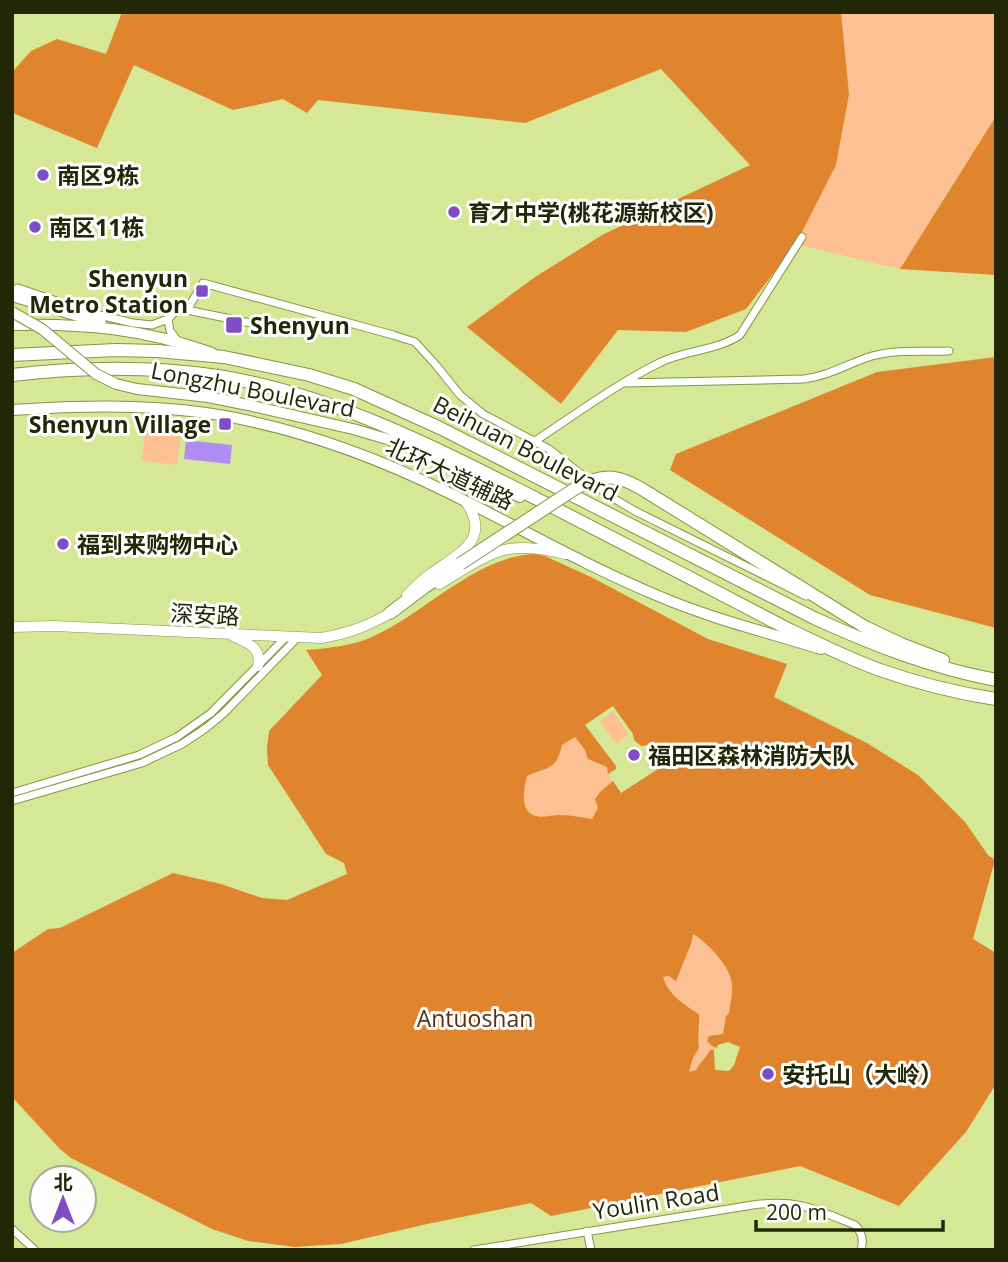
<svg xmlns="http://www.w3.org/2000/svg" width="1008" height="1262" viewBox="0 0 1008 1262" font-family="'Open Sans','Noto Sans SC',sans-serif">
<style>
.green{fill:#fcc092}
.forest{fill:#e0842d;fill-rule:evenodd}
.water{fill:#b18df3}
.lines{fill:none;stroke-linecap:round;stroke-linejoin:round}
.street-casing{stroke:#859546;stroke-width:9}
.secondary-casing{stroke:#859546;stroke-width:11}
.primary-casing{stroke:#859546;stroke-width:12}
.highway-casing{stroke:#859546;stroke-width:14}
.street{stroke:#fff;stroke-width:7}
.secondary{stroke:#fff;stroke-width:10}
.primary{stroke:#fff;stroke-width:10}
.highway{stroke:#fff;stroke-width:12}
.primary-bridge-casing{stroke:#859546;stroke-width:12;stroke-linecap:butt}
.highway-bridge-casing{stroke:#859546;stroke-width:14;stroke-linecap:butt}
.primary-bridge{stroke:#fff;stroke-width:10}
.highway-bridge{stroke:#fff;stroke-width:12}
.poi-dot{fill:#7f4ec7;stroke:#fefefe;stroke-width:2.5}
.labels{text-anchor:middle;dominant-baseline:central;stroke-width:6;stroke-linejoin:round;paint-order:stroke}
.poi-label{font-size:23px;font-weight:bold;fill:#222806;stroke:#fefefe;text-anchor:start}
.street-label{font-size:23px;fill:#222806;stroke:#fefefe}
.park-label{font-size:23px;fill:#573110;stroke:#fefefe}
</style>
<rect width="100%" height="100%" fill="#d6e896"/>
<!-- green -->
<path class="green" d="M 841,12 L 996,12 L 996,115 L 900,269 L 796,244 L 836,165 L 849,94 Z
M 145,430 L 181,433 L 177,465 L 142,461 Z
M 613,711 L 629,734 L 616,744 L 600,721 Z
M 575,736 L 585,750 L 588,759 L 607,767 L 608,774 L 613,781 L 600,792 L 598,808 L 592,819 C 580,817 570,815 558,815 C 552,815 542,818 536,816 C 519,812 524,787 527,776 C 548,766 556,771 562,745 Z
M 693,933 C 707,943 732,967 732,985 C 733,994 730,1004 729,1013 L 726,1016 L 723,1035 L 715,1034 L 712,1046 L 717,1048 L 715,1050 L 710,1050 C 705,1058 700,1062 696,1070 L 689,1072 L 693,1057 L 699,1048 L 697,1036 L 700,1028 L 699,1014 C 684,1004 668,994 663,976 L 669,976 L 676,980 L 690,944 Z"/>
<!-- forest -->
<path class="forest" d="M 122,12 L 841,12 L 849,94 L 836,165 L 796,244 L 746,309 L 686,332 L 618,330 L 561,404 L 467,327 L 535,277 L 604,234 L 750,165 L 661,69 L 525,123 L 318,100 L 307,113 L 283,99 L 233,110 L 134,65 L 97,148 L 15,114 L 12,111 L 12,78 L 14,70 L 31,51 L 57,39 L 106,54 Z
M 996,116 L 996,275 L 900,269 Z
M 996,357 L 996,628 L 870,595 L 670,470 L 676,454 L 877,372 Z
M 534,554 L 545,556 L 593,578 L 708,639 L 787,664 L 774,697 L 867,743 L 918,775 L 965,822 L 988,855 L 995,860 L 973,939 L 996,953 L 996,1084 L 966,1132 L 899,1206 L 800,1166 L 551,1216 L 531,1203 L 427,1224 L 341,1244 L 295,1247 L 248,1241 L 212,1229 L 71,1158 L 60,1149 L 12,1097 L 12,953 L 48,929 L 60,928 L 173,873 L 221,884 L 262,898 L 287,900 L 347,874 L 344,863 L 326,854 L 268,765 L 267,748 L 269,731 L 322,675 L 306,650 C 329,648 353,646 374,636 C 427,612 475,557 534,554 ZM 613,706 L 633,734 L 634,740 L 641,746 L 654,744 L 664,765 L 621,793 L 613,781 L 600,792 L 595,799 L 598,808 L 592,819 C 580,817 570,815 558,815 C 552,815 542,818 536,816 C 519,812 524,788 527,776 C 549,766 556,771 562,745 L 575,737 L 585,750 L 588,759 L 607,767 L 608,774 L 616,769 L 616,766 L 585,725 ZM 693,934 C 707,942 732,968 732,985 C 733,994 730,1004 729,1013 L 726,1016 L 723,1034 L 709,1036 L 707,1041 L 712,1046 L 717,1048 L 718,1045 L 728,1042 L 740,1047 L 734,1065 L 729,1071 L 715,1070 L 714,1050 L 710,1050 C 706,1058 700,1062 696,1070 L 689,1072 L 693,1058 L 699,1048 C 697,1036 700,1026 699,1014 C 684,1005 668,994 663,977 L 669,976 L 676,981 L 691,944 Z"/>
<!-- water -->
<path class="water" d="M 186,440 L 232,445 L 230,464 L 184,459 Z"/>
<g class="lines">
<defs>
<path id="street" d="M 18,288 L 95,314 L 133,323 L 152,325 L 168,319 L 178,309 L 187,310 L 275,328
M 187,310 L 203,283 L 393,335 L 415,342 L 436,365 L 460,395 L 483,414 L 549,449 L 596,486 L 613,498 L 635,511 L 806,596
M 168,319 L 170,331 L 177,340
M 624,383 L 804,379 C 829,376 849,363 872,356 C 896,349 924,352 949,351
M 164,425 L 167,409
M 535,441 C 576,414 615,385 659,363 C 684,350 717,351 740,335 L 802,237
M 12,793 L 139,755 L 177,737 L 211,713 L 286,637
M 12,801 L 142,763 L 182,744 L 206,728 L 223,714 L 297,638
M 12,1229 L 35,1250
M 587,1231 L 591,1250
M 474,1250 L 753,1205 C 797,1199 815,1209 855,1225 C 862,1232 864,1240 861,1250"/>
<path id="secondary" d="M 12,290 L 31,297
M 439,584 C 459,573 487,552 509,549 C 528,546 547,550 565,554
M 407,595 C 415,587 423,579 432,573 C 459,553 492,540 466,502
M 12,627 L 54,626 L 321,638 C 351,633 370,625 396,610
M 233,636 C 247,643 262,647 258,666"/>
<path id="primary" d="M 12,296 L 101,323
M 12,325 C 83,323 145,329 212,353
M 208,397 L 248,405 L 353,429 L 387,439 L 419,451 L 520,497
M 12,410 C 93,405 174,403 254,422 C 321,437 386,462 447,492 C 517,526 584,565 656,595 C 709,618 766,632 821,649"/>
<path id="highway" d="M 12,355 L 116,350 L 157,351 L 224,357 L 309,375 L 354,389 L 440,428 L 814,618 C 873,645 932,668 996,680
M 12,375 C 81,367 150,366 218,376 C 332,394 435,447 537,499 C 621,542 706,586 790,630 C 820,644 849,659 880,670 C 917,683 957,693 996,699
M 650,494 L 865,627 L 901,644 L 943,660
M 390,613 L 426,586 L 460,564"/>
</defs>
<!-- street casing -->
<use href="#street" class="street-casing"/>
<!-- secondary casing -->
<use href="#secondary" class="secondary-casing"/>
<!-- primary casing -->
<use href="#primary" class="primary-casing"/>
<!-- highway casing -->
<use href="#highway" class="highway-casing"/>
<!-- street -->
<use href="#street" class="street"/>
<!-- secondary -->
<use href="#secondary" class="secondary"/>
<!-- primary -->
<use href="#primary" class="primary"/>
<!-- highway -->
<use href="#highway" class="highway"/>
<defs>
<path id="primary-bridge" d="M 12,312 L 42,329 L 96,374 L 116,384 L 137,389 L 208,397"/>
<path id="highway-bridge" d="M 460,564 L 576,488 C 606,471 622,476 650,494"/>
</defs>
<!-- primary-bridge casing -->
<use href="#primary-bridge" class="primary-bridge-casing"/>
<!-- highway-bridge casing -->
<use href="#highway-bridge" class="highway-bridge-casing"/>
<!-- primary-bridge -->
<use href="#primary-bridge" class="primary-bridge"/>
<!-- highway-bridge -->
<use href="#highway-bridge" class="highway-bridge"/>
</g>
<!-- markers -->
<g class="poi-dot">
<circle cx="43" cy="175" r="7"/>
<circle cx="454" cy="212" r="7"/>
<circle cx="35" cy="227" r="7"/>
<rect x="195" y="284" width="14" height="14" rx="3.5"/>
<rect x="225" y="316" width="18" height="18" rx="3.5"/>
<rect x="218" y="417" width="14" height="14" rx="3.5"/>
<circle cx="63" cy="544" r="7"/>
<circle cx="634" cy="755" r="7"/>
<circle cx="768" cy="1074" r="7"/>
</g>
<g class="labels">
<!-- poi labels -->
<g class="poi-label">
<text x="57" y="175">南区9栋</text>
<text x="468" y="212">育才中学(桃花源新校区)</text>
<text x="49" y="227">南区11栋</text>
<text x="188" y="278" text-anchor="end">Shenyun<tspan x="188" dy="26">Metro Station</tspan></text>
<text x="250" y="325">Shenyun</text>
<text x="211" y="424" text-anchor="end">Shenyun Village</text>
<text x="77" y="544">福到来购物中心</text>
<text x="648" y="755">福田区森林消防大队</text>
<text x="782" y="1074">安托山（大岭）</text>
</g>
<!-- street labels -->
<g class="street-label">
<text transform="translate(253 389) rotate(11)">Longzhu Boulevard</text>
<text transform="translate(526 448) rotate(27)">Beihuan Boulevard</text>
<text transform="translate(450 473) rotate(25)">北环大道辅路</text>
<text transform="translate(205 614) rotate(3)">深安路</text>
<text transform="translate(656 1201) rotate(-9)">Youlin Road</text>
</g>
<!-- park labels -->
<g class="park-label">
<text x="475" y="1018">Antuoshan</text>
</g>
</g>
<!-- border -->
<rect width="1008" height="1262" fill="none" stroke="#222806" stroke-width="28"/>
<!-- north arrow -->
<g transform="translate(63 1199)"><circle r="33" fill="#fefefe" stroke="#a6a89b" stroke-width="2"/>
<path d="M0-5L12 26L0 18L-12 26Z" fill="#7f4ec7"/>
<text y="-10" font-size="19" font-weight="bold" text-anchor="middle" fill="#222806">北</text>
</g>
<!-- scale -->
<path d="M756 1220v10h187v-10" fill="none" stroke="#222806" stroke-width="3.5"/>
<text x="766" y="1220" font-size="21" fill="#222806" stroke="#fefefe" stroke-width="5" paint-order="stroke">200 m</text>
</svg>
